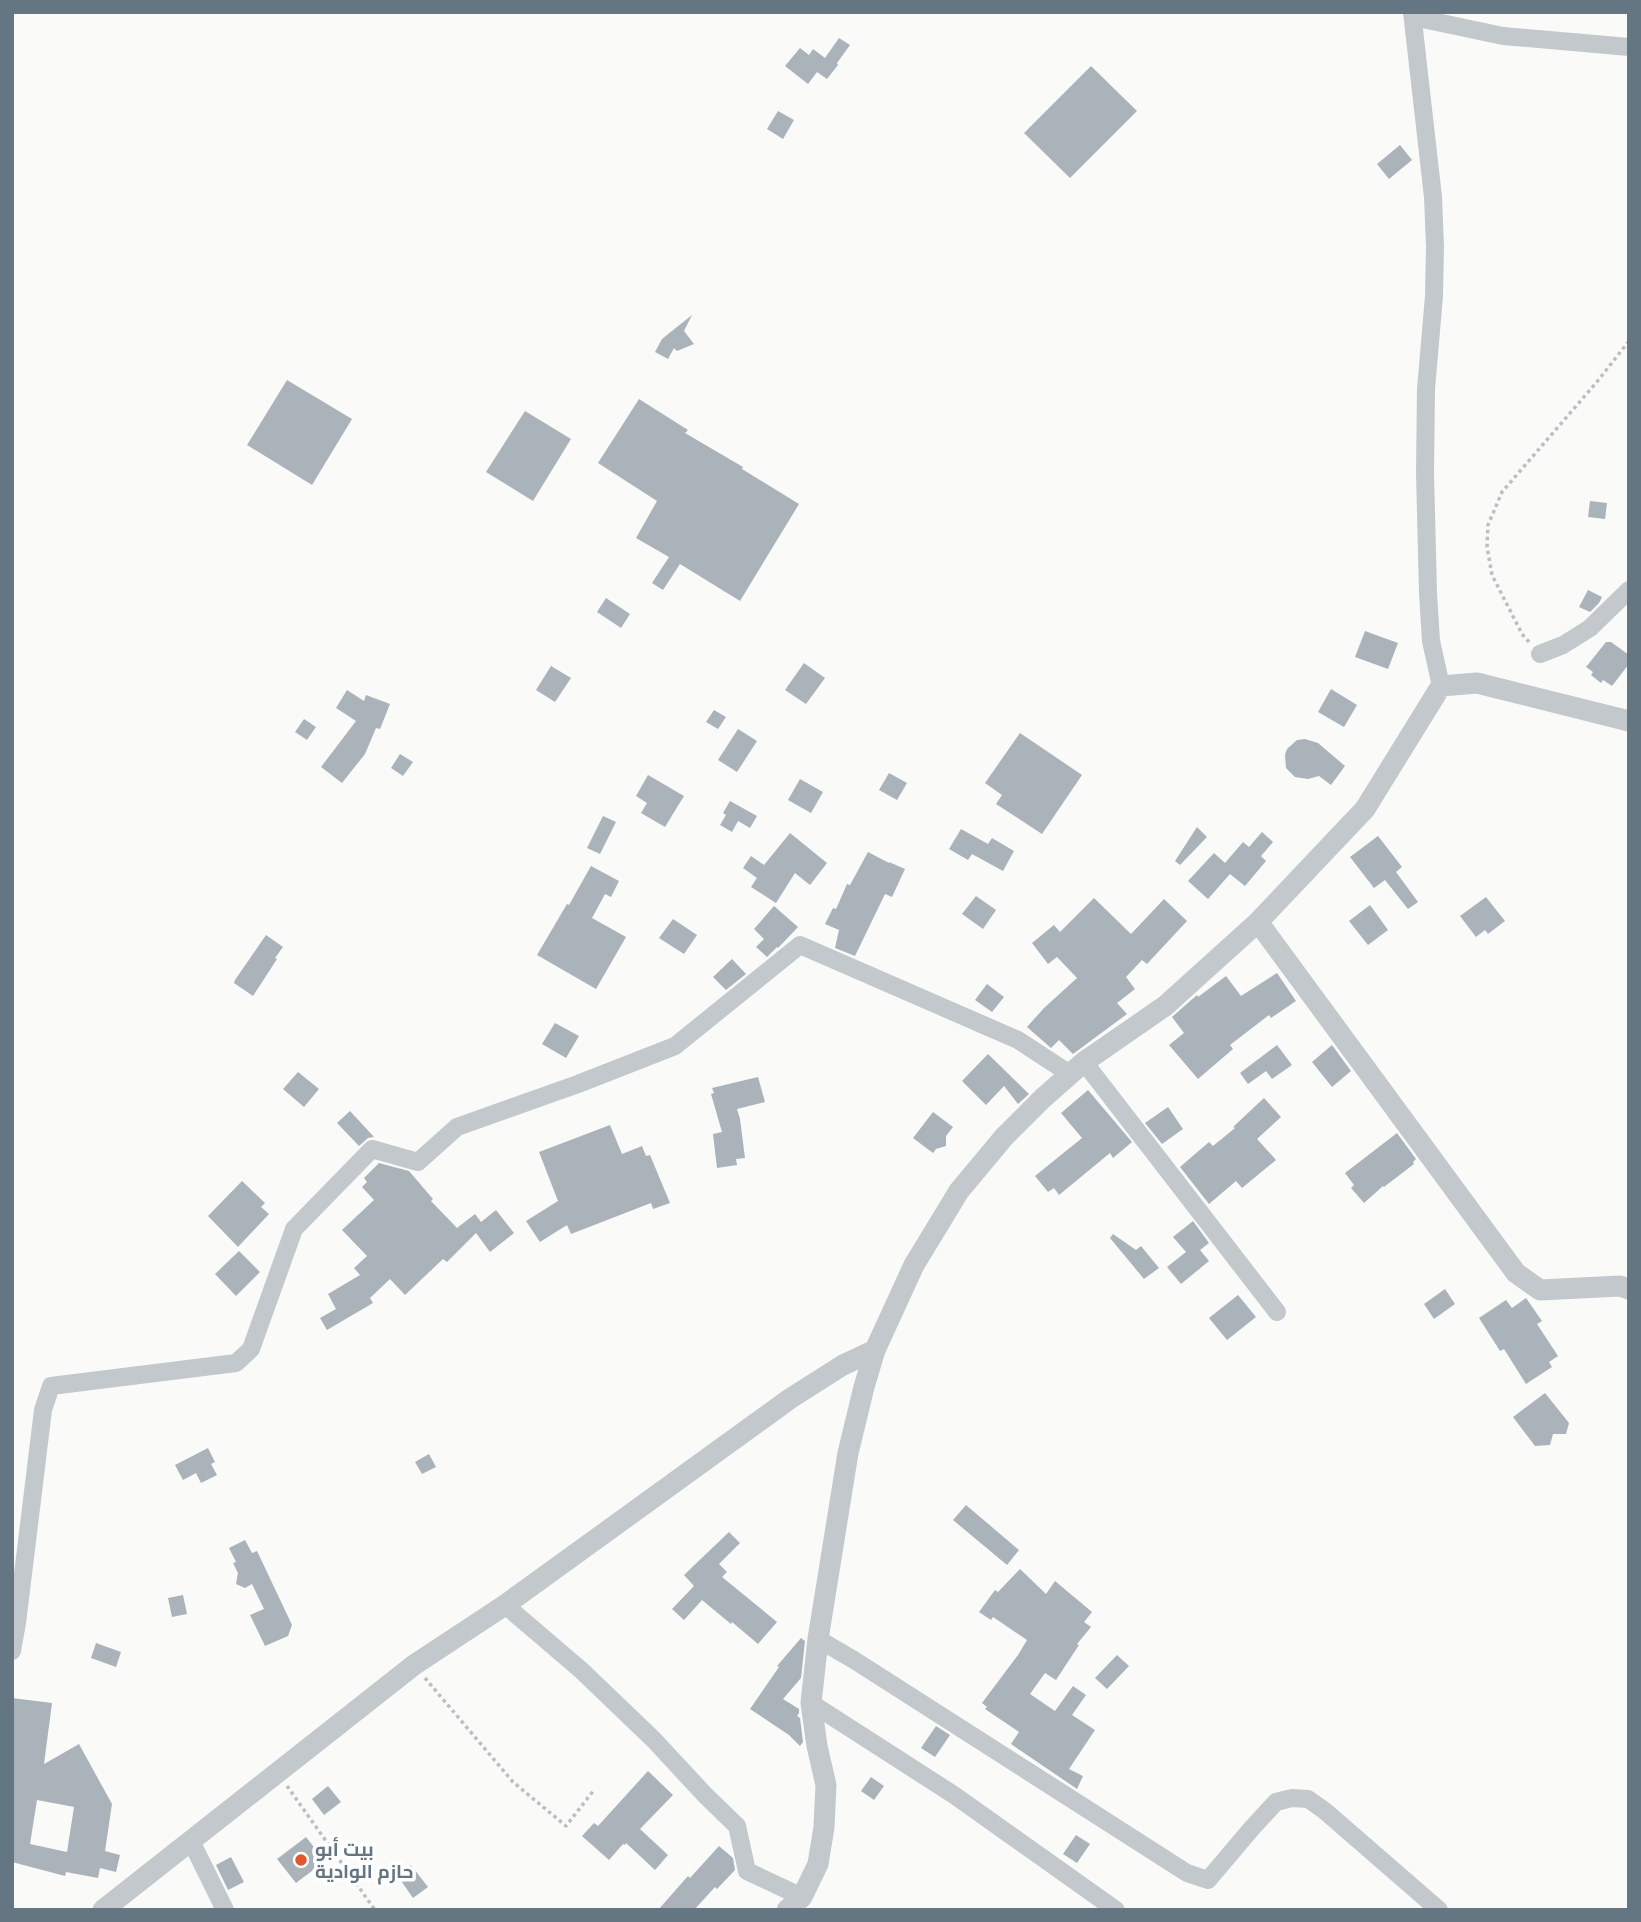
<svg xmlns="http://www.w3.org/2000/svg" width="1641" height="1922" viewBox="0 0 1641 1922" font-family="Figtree,Cairo,sans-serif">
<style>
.building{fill:#aab3b9;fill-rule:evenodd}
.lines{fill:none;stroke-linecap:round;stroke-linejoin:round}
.path{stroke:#bbbfc2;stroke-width:3.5;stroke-dasharray:3.5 3.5;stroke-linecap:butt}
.minor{stroke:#c3c8cc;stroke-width:18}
.tertiary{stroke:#c3c8cc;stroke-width:21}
.poi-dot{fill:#e4572e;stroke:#fff;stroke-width:2.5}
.labels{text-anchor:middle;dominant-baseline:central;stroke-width:7;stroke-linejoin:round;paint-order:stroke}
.poi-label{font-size:19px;font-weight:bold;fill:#657683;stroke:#fff;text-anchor:start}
</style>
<rect width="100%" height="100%" fill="#fafaf8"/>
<!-- building -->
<path class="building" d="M 839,38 L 850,45 L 837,63 L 838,65 L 827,79 L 817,72 L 808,84 L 785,66 L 800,48 L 809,55 L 813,49 L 825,58 Z
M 1091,66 L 1137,111 L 1070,178 L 1024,133 Z
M 778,111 L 794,120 L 783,139 L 767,129 Z
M 1400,145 L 1412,160 L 1389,179 L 1377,164 Z
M 692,315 L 684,331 L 694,344 L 677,351 L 674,348 L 668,359 L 655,352 L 662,339 Z
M 287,380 L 352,419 L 312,485 L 247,445 Z
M 639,399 L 688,430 L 685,433 L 743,467 L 742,469 L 799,504 L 740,601 L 680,564 L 663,590 L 652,583 L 669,557 L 636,538 L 657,501 L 598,463 Z
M 525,411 L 571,439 L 533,501 L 486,472 Z
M 1590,501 L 1607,503 L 1605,519 L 1588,517 Z
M 1588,590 L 1602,597 L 1599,603 L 1590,612 L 1579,607 Z
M 606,598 L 630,614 L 621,628 L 597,612 Z
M 1365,631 L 1398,643 L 1388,669 L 1355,657 Z
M 1606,642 L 1611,642 L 1629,655 L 1629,664 L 1612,686 L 1603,680 L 1601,683 L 1591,675 L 1593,672 L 1586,667 Z
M 804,663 L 825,678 L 806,704 L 785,690 Z
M 551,666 L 571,678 L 555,702 L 536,690 Z
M 1331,689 L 1357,705 L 1344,727 L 1318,712 Z
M 347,690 L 364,701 L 366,695 L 390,704 L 380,729 L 376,728 L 365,754 L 342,783 L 321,767 L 356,721 L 336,708 Z
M 714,710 L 726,717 L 718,729 L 706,722 Z
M 304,719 L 316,727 L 307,740 L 295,732 Z
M 738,729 L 757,741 L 737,772 L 718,760 Z
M 1020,733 L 1082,775 L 1042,834 L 996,804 L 1002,795 L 985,783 Z
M 1305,739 L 1318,743 L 1345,766 L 1331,785 L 1319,776 L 1308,779 L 1295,777 L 1286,768 L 1285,755 L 1287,749 L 1297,740 Z
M 400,754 L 413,762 L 403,776 L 391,768 Z
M 889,773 L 907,783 L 897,800 L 879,790 Z
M 648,775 L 684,796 L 665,827 L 641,813 L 647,803 L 636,796 Z
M 800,779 L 823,792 L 811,813 L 788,800 Z
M 730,801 L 757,816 L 750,828 L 738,821 L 732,832 L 720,825 L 726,815 L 723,813 Z
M 603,816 L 616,822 L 600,854 L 587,848 Z
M 1197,827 L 1207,837 L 1180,865 L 1175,861 Z
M 961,829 L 988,844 L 992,838 L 1014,851 L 1003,871 L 972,854 L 968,860 L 949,849 Z
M 1262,832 L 1273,842 L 1261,856 L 1266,861 L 1245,886 L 1230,874 L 1208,899 L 1188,881 L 1214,853 L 1225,863 L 1243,842 L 1249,847 Z
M 790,833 L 827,863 L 810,885 L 795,873 L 776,903 L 751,887 L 757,878 L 743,868 L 751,856 L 764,865 Z
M 1378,836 L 1402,867 L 1396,872 L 1418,902 L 1408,909 L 1385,880 L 1374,888 L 1350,857 Z
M 868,852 L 889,863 L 889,862 L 905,869 L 892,897 L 885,894 L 855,956 L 835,948 L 839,930 L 825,924 L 833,908 L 836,909 L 847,884 L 850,885 Z
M 591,866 L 619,881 L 611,897 L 605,894 L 592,918 L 626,937 L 596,989 L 537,955 L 567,904 L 569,905 Z
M 976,896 L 996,910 L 983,929 L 962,914 Z
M 1486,897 L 1505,921 L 1488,934 L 1485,930 L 1476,937 L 1460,916 Z
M 1094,898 L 1131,934 L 1164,899 L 1187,921 L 1147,964 L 1142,960 L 1126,977 L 1135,989 L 1117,1003 L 1127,1014 L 1073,1054 L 1059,1040 L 1051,1048 L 1027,1027 L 1044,1008 L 1077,978 L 1057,957 L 1048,964 L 1032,943 L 1054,925 L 1060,932 Z
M 1370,905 L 1388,930 L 1368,945 L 1349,921 Z
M 774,906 L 798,927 L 778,948 L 777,947 L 767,957 L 756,947 L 764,939 L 754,929 Z
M 673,919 L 697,935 L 684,954 L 659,938 Z
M 266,935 L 283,947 L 275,958 L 277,959 L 253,996 L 234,983 L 235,980 Z
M 732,959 L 746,974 L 726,990 L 713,977 Z
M 1277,973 L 1296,1001 L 1271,1018 L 1269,1015 L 1230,1045 L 1233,1049 L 1198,1079 L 1169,1045 L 1184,1033 L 1172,1017 L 1197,995 L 1198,997 L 1226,976 L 1241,996 Z
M 987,984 L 1004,997 L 992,1012 L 975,1000 Z
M 555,1023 L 579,1036 L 566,1058 L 542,1044 Z
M 1277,1045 L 1292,1065 L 1272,1079 L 1266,1071 L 1248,1084 L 1240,1073 Z
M 1332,1045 L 1351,1071 L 1332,1087 L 1312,1062 Z
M 988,1054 L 1029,1094 L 1018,1104 L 1004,1086 L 986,1105 L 962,1081 Z
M 298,1072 L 319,1089 L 304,1107 L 283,1089 Z
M 758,1077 L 765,1102 L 737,1109 L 740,1119 L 745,1158 L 736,1159 L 737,1165 L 717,1168 L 713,1134 L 722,1132 L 711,1094 L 714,1093 L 712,1088 Z
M 1088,1090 L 1132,1142 L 1113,1158 L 1110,1153 L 1059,1195 L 1054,1188 L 1048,1192 L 1035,1176 L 1082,1138 L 1061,1113 Z
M 1264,1098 L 1281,1117 L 1257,1139 L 1276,1160 L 1242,1188 L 1236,1181 L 1209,1204 L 1180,1167 L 1209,1142 L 1213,1146 L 1235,1128 L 1233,1127 Z
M 1168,1107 L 1183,1129 L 1162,1144 L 1145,1123 Z
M 350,1111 L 374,1137 L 368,1138 L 359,1146 L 337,1123 Z
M 933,1112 L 953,1127 L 946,1136 L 946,1146 L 936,1149 L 933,1153 L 913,1138 Z
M 610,1125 L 622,1154 L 642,1146 L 646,1156 L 650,1155 L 670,1203 L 653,1209 L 651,1203 L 571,1234 L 567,1225 L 540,1242 L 526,1221 L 558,1201 L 539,1152 Z
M 1397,1133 L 1416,1159 L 1413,1162 L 1414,1164 L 1384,1187 L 1383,1186 L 1364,1203 L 1351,1188 L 1354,1185 L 1345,1173 Z
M 379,1163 L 409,1171 L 433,1199 L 431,1201 L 457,1228 L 475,1214 L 481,1222 L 496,1210 L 514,1233 L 490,1252 L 476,1233 L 447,1262 L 443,1259 L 405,1295 L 390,1279 L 370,1298 L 373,1303 L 327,1330 L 320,1318 L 336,1309 L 328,1294 L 360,1275 L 354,1268 L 367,1256 L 342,1230 L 374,1200 L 362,1187 L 367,1182 L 364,1178 Z
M 242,1181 L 265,1203 L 261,1207 L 269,1214 L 238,1247 L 208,1216 Z
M 1193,1221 L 1209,1243 L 1200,1250 L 1209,1261 L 1181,1284 L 1167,1267 L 1186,1252 L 1173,1237 Z
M 1113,1234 L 1136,1250 L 1141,1246 L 1159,1268 L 1144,1279 L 1110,1238 Z
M 239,1251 L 260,1272 L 236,1296 L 215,1274 Z
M 1445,1289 L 1455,1304 L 1434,1319 L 1424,1304 Z
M 1238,1295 L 1256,1317 L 1227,1340 L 1209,1318 Z
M 1526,1298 L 1542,1321 L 1537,1324 L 1558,1356 L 1549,1362 L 1552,1367 L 1526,1384 L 1504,1349 L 1500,1351 L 1479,1318 L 1506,1300 L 1512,1308 Z
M 1545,1393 L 1569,1423 L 1566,1434 L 1553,1434 L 1550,1445 L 1535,1446 L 1513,1417 Z
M 208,1448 L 215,1462 L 211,1464 L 217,1475 L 201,1483 L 196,1473 L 183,1480 L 175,1465 Z
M 429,1454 L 436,1467 L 422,1474 L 415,1462 Z
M 966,1505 L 1019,1550 L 1007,1565 L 953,1520 Z
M 729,1532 L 740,1543 L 719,1564 L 727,1572 L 722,1577 L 777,1622 L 758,1644 L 732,1622 L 731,1624 L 702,1600 L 684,1620 L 672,1609 L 694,1586 L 684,1575 Z
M 245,1540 L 252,1553 L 257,1551 L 292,1625 L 288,1636 L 265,1646 L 250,1615 L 264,1609 L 252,1584 L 245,1588 L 236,1584 L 238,1573 L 233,1563 L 236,1562 L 229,1548 Z
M 1020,1569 L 1046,1594 L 1055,1581 L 1092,1612 L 1084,1622 L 1091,1627 L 1077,1644 L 1079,1645 L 1056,1680 L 1045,1673 L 1030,1694 L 1055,1711 L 1073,1686 L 1086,1695 L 1072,1715 L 1095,1730 L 1069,1769 L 1083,1776 L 1077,1789 L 1011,1744 L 1019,1732 L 985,1709 L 987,1707 L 982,1703 L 1018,1655 L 1027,1640 L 993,1617 L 991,1620 L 979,1612 L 995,1590 L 998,1592 Z
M 183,1595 L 187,1614 L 172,1617 L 168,1598 Z
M 801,1638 L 805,1641 L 801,1678 L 783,1699 L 799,1709 L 799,1713 L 797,1716 L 800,1718 L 803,1742 L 800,1746 L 789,1735 L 750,1709 L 779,1667 L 777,1666 Z
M 96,1643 L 121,1652 L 116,1667 L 91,1658 Z
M 1117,1655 L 1129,1666 L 1107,1689 L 1095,1678 Z
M 12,1698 L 52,1703 L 44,1764 L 79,1744 L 112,1804 L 105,1851 L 120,1855 L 116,1872 L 100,1868 L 98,1878 L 66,1872 L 65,1876 L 12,1862 ZM 37,1800 L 74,1807 L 67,1852 L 30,1844 Z
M 936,1726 L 950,1735 L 935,1757 L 921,1748 Z
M 648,1771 L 673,1795 L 640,1829 L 668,1855 L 655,1870 L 626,1843 L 625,1845 L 623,1844 L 609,1860 L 582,1836 L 594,1823 L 598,1826 Z
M 871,1777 L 884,1786 L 874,1800 L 861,1791 Z
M 328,1786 L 341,1802 L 324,1815 L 312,1799 Z
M 1076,1835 L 1090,1844 L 1077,1863 L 1063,1854 Z
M 306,1837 L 325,1861 L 296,1883 L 277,1859 Z
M 719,1846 L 733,1858 L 735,1870 L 717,1889 L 715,1887 L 694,1910 L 658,1910 L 688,1876 L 690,1878 Z
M 231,1857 L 244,1882 L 228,1890 L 216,1865 Z
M 411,1865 L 428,1887 L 413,1898 L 397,1875 Z"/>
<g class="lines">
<!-- path -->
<path class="path" d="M 1529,642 L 1522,634 L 1492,575 L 1487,547 L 1488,525 L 1502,492 L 1596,383 L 1629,341
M 425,1678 L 513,1782 L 566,1826 L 594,1790
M 287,1786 L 375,1910"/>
<!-- minor -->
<path class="minor" d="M 1412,12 L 1433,197 L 1435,247 L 1434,296 L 1426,389 L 1425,473 L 1428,593 L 1431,641 L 1441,686
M 1413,17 L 1503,36 L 1629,47
M 1540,654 L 1563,645 L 1590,628 L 1629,590
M 1084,1062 L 1277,1312
M 505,1605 L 581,1670 L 654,1740 L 705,1795 L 737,1826 L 747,1871 L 802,1897
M 818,1639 L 854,1660 L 1187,1873 L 1208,1880 L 1252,1828 L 1276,1802 L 1292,1798 L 1308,1799 L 1325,1811 L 1439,1910
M 12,1651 L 17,1623 L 43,1410 L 51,1386 L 236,1363 L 251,1349 L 294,1229 L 372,1149 L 418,1162 L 457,1127 L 578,1084 L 675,1046 L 800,945 L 1018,1040 L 1070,1074
M 811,1703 L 954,1795 L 1116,1910
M 191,1841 L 225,1910"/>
<!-- tertiary -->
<path class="tertiary" d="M 1258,922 L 1516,1273 L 1540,1290 L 1620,1286 L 1629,1289
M 103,1910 L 414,1665 L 505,1605 L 791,1398 L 843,1365 L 875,1350
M 787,1910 L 802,1897 L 818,1864 L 824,1827 L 826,1785 L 817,1746 L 811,1703 L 818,1639 L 848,1453 L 864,1387 L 875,1350 L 914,1265 L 959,1191 L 1004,1137 L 1043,1098 L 1084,1062 L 1165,1006 L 1258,922 L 1365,809 L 1441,686 L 1477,683 L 1629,721"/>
</g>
<!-- markers -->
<circle class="poi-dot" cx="301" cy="1860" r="7"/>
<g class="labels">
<!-- poi labels -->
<g class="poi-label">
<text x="315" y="1849">بيت أبو<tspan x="315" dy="22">حازم الوادية</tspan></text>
</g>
</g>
<!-- border -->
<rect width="1641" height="1922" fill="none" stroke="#657683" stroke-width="28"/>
</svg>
